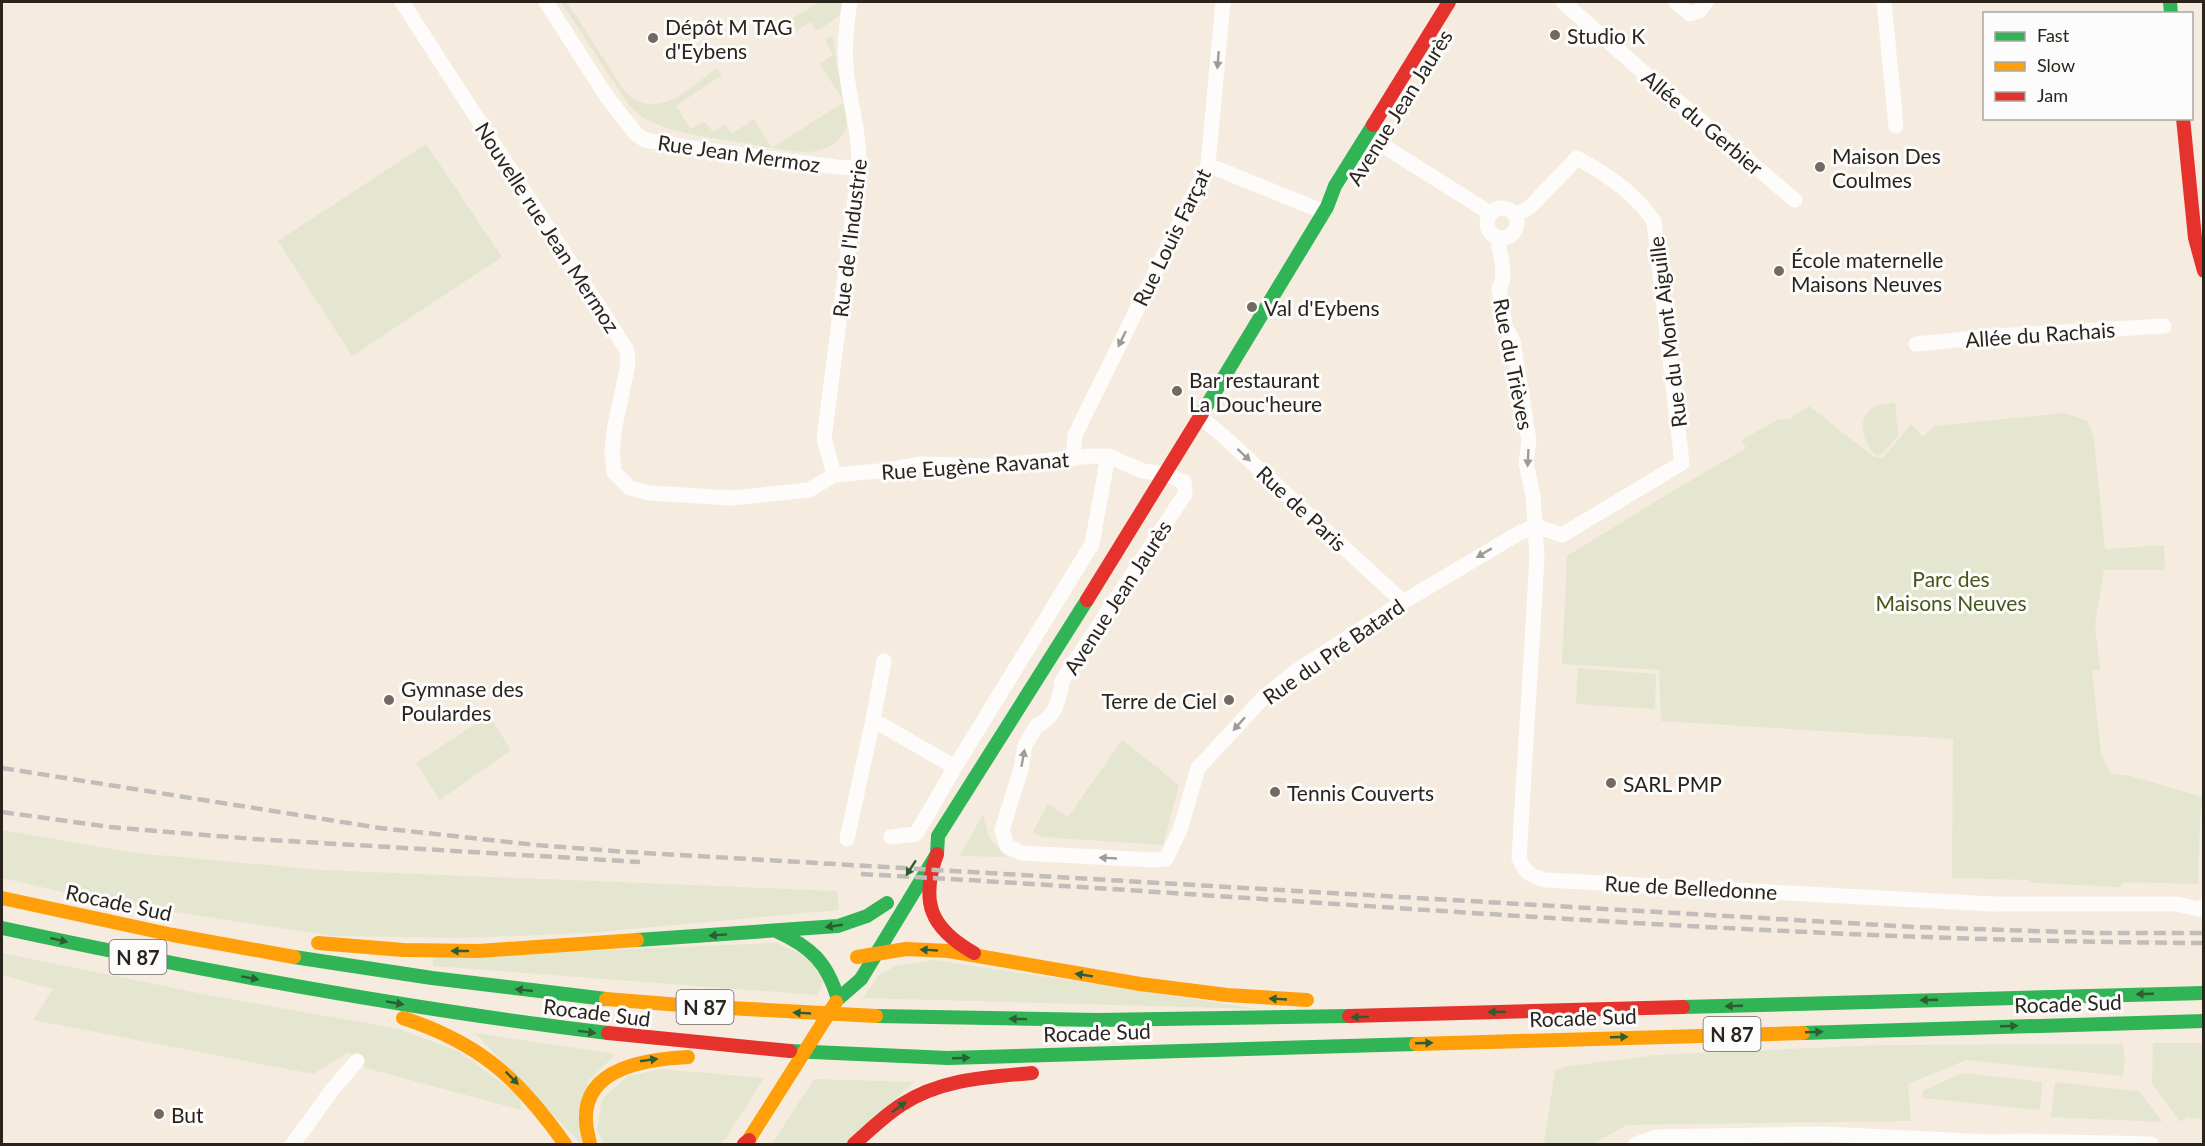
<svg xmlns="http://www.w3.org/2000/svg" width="2205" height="1146" viewBox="0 0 2205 1146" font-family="Lato,sans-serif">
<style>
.green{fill:#e4e6cf}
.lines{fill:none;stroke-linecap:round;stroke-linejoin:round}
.street{stroke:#fefcfa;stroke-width:15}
.fast{stroke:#30b455;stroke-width:14}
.slow{stroke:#ff9f0a;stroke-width:14}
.jam{stroke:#e5322d;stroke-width:14}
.rail{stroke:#c0bdba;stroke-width:4.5;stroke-dasharray:12 6;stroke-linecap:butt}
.oneway{fill:#9f9b96}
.oneway2{fill:#2d5e33}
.poi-dot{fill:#726a60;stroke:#fcfcfc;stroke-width:2}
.labels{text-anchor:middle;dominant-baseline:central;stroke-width:6;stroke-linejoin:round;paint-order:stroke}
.shield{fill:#fcfcfc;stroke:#6a655f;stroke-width:1.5}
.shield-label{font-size:20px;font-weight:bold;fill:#2b241c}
.poi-label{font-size:21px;fill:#2b241c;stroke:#fcfcfc;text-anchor:start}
.street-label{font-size:21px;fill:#2b241c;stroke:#fcfcfc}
.park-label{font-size:21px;fill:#445716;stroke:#fcfcfc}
</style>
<rect width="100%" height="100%" fill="#f6ebdf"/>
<!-- green -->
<path class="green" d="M 561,2 L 567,2 L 625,92 C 659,123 688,88 717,68 L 722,75 L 676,106 L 691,129 L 704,121 L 713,132 L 725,124 L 732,134 L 754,119 L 772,148 L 844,102 L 820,64 L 833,55 L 825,40 L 830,37 L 834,39 C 833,64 854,116 844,133 C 837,145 821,151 808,152 C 786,152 762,146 740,142 C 713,138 684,135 659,125 C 647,121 638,114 629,105 Z
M 819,2 L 842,2 L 839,16 L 817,31 L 811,22 L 797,31 L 790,20 Z
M 426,144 L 502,257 L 352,356 L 278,241 Z
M 1895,403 L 1898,436 L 1882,454 L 1877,456 C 1863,444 1854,416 1876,406 C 1881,404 1889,404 1895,403 Z
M 1809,406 L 1874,457 L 1883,458 L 1911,424 L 1923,437 L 1934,426 L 2064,413 L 2088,421 L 2094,438 L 2105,549 L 2164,545 L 2165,570 L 2104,570 L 2095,624 L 2100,670 L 2092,670 L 2101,754 L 2111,774 L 2127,775 L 2203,797 L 2200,821 L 2198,884 L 2123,882 L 2119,887 L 2033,883 L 2029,880 L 1952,878 L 1953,739 L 1661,721 L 1659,670 L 1562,664 L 1567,556 L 1671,492 L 1743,450 L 1746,448 L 1741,440 L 1779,419 L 1789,419 Z
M 1578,668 L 1656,674 L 1655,709 L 1576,704 Z
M 489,715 L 511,750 L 440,800 L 416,763 Z
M 1122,740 L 1179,785 L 1163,845 L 1041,837 L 1033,831 L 1048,804 L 1068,817 Z
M 983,814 L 989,837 L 1006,857 L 960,856 Z
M 2,830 L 136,853 L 321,870 L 837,891 L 839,910 L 588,933 L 461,938 L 334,936 L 107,902 L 2,878 Z
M 777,943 L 807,957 L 824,981 L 817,995 L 433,966 L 433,957 Z
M 2,953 L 208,995 L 399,1029 L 460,1052 L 520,1097 L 521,1110 L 366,1068 L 349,1052 L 313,1074 L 33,1020 L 53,989 L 2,975 Z
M 934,960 L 1259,1009 L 863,998 L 878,976 L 895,966 Z
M 475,1033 L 616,1054 L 588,1081 L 581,1144 Z
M 2153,1043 L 2203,1043 L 2203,1120 L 2187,1117 L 2181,1122 L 2152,1084 Z
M 2123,1044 L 2125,1060 L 2123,1076 L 1966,1060 L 1908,1084 L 1911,1121 L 1627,1125 L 1593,1144 L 1544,1144 L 1555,1071 L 1563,1067 L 1656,1055 L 1882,1045 Z
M 661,1069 L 764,1078 L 726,1138 L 719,1144 L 605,1144 L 597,1131 L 602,1099 L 628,1076 Z
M 1962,1073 L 2042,1082 L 2040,1110 L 1922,1098 L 1923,1091 Z
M 814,1079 L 914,1082 L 846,1144 L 772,1144 Z
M 2055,1082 L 2139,1091 L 2162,1122 L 2051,1117 Z"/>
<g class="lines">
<!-- street -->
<path class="street" d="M 402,2 L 627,350 L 628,364 L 615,426 L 612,450 L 614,472 L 630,488 L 650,493 L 732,498 L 809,490 L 834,475 L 879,471 L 922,464 L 991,466 L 1093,456 L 1108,456 L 1143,471 L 1165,474 L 1184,482 L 1185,494 L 1062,681 C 1060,698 1055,719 1037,725 L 1025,745 L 1021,769 L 1002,830 L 1007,846 L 1022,853 L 1152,860 L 1166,859 L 1180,830 L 1198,768 L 1262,699 L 1296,671 L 1403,602 L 1519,533 L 1536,526
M 546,2 L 607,97 L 636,134 L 645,140 L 698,149 L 836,167 L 859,168
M 1563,2 L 1657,84 L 1795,200
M 1676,2 L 1690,14 L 1699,11 L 1706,2
M 1884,2 L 1896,126
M 1366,135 L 1490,213
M 1208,165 L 1324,212
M1487 223a15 15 0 1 1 30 0a15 15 0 1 1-30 0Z
M 1515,215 L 1530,207 L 1577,158 C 1605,173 1637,194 1654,222 L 1682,463 L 1562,535 L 1536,526
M 1498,238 C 1499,253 1508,276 1499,288 L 1505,326 L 1513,341 L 1529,441 L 1526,462 L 1533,496 L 1537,558 L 1519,858 C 1524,872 1532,877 1546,880 L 1993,904 L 2176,904 L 2199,909 L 2204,906
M 1916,344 L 1997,336 L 2164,326
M 1200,417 L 1222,435 L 1403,602
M 1073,459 L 1075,435 L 1208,165 L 1223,2
M 834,475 L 824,438 L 859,168 C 860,132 849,102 846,67 C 844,44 847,23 850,2
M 873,720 L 884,661
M 891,837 L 916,834 L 955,767 L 1092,544 L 1108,456
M 847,839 L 873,720 L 955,767
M 293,1144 L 332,1090 L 357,1061
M 1636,1144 L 1656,1137 L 1824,1134 L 1990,1142 L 2021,1141 L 2151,1144"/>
<!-- fast -->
<path class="fast" d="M 2170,2 L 2171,14
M 1201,415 L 1327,207 L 1335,186 L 1373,125
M 2,928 C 202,971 405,1009 608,1033
M 776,931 C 811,947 827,962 838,999
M 637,940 L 838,926 L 867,916 L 887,903
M 294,957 L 432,978 L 606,999
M 838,999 L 861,979 L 937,854 L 938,836 L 1087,600
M 1683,1007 L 2204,993
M 876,1016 L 1098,1020 L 1349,1016
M 1803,1033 L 2204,1021
M 790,1051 L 948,1058 L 1416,1044"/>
<!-- slow -->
<path class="slow" d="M 2,898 L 173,935 L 294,957
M 318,943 L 403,950 L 478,951 L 637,940
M 857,957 L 906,949 L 949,951 L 1140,984 L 1227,995 L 1307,1000
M 606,999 L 693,1006 L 876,1016
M 403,1018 C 480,1043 519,1079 565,1144
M 1416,1044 L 1803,1033
M 590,1144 C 589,1137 586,1129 586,1121 C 583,1067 648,1059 688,1057
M 746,1144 L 836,1002"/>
<!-- jam -->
<path class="jam" d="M 2183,118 L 2195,238 L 2204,271
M 1373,125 L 1449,2
M 1087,600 L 1201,415
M 937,854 C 920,902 930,928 974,953
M 1349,1016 L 1683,1007
M 608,1033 L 790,1051
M 744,1144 L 749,1140
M 854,1144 C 869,1131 884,1116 901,1105 C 940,1079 987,1077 1032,1073"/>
<!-- rail -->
<path class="rail" d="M 2,768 L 380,828 L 536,845 L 628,852 L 1915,927 L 2095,933 L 2204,933
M 2,812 L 110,827 L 254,839 L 640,862
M 861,874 C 1309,898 1755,941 2204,943"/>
</g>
<!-- one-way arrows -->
<defs><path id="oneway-solid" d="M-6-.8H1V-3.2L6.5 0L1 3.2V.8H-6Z" transform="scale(1.5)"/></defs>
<g class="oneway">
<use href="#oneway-solid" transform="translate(1218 60) rotate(95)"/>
<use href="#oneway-solid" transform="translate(1122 339) rotate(116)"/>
<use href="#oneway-solid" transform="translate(1244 455) rotate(43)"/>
<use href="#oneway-solid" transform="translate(1528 458) rotate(93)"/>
<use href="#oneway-solid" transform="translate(1484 553) rotate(149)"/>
<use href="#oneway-solid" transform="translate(1239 724) rotate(132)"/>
<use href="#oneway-solid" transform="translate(1023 758) rotate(-80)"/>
<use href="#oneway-solid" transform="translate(1108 858) rotate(-177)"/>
</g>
<g class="oneway2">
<use href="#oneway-solid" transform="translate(911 868) rotate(123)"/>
<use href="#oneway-solid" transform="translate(834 926) rotate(172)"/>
<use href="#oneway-solid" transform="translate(718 935) rotate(176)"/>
<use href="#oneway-solid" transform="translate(59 940) rotate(13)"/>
<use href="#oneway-solid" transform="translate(929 950) rotate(-177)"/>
<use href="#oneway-solid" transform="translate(460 951) rotate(-180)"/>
<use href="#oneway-solid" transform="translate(1084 975) rotate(-171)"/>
<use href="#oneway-solid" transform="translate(250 978) rotate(10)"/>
<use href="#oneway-solid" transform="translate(524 990) rotate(-174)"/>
<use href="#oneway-solid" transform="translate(2145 994) rotate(178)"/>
<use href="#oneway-solid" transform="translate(1278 999) rotate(-177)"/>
<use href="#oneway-solid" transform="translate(1929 1000) rotate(178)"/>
<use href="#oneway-solid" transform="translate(395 1003) rotate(10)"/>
<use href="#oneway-solid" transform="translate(1734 1006) rotate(178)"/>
<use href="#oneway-solid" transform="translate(1497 1012) rotate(178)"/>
<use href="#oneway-solid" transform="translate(802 1013) rotate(-177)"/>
<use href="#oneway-solid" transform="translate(1360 1017) rotate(179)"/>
<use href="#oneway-solid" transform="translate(1018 1019) rotate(-179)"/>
<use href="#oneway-solid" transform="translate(2009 1026) rotate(-2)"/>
<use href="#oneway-solid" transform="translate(587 1032) rotate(7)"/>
<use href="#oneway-solid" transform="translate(1814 1032) rotate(-2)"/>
<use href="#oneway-solid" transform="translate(1619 1037) rotate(-2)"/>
<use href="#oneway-solid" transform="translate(1424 1043) rotate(-2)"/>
<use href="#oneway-solid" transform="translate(961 1058) rotate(-2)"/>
<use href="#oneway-solid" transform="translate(649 1060) rotate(-8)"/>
<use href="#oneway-solid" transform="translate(512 1078) rotate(45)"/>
<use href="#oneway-solid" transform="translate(899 1107) rotate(-37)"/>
</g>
<!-- markers -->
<g class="poi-dot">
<circle cx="1555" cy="35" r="6"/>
<circle cx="653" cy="38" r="6"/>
<circle cx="1820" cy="167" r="6"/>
<circle cx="1779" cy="271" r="6"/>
<circle cx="1252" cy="307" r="6"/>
<circle cx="1177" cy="391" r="6"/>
<circle cx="389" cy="700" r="6"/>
<circle cx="1229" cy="700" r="6"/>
<circle cx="1611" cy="783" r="6"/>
<circle cx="1275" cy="792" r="6"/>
<circle cx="159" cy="1114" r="6"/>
</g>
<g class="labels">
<!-- shield labels -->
<g class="shield">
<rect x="109.5" y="940" width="57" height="34" rx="4.5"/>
<rect x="676.5" y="990" width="57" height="34" rx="4.5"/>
<rect x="1703.5" y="1017" width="57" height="34" rx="4.5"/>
</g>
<g class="shield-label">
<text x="138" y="957">N 87</text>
<text x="705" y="1007">N 87</text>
<text x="1732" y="1034">N 87</text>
</g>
<!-- poi labels -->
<g class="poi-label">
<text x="665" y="26">Dépôt M TAG<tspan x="665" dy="24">d'Eybens</tspan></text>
<text x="1567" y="35">Studio K</text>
<text x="1832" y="155">Maison Des<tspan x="1832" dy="24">Coulmes</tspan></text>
<text x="1791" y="259">École maternelle<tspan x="1791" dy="24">Maisons Neuves</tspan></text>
<text x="1264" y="307">Val d'Eybens</text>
<text x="1189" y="379">Bar restaurant<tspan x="1189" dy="24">La Douc'heure</tspan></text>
<text x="401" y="688">Gymnase des<tspan x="401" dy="24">Poulardes</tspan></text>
<text x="1217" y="700" text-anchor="end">Terre de Ciel</text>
<text x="1623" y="783">SARL PMP</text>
<text x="1287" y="792">Tennis Couverts</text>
<text x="171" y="1114">But</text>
</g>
<!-- street labels -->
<g class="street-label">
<text transform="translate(1399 107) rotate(-58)">Avenue Jean Jaurès</text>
<text transform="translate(1703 122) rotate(40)">Allée du Gerbier</text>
<text transform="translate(739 153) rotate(8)">Rue Jean Mermoz</text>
<text transform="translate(548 227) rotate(57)">Nouvelle rue Jean Mermoz</text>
<text transform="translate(1171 237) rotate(-64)">Rue Louis Farçat</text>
<text transform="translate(849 238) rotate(-83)">Rue de l'Industrie</text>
<text transform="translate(1667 332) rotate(-97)">Rue du Mont Aiguille</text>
<text transform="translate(2040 334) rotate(-4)">Allée du Rachais</text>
<text transform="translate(1514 364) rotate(79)">Rue du Trièves</text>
<text transform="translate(975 465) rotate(-4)">Rue Eugène Ravanat</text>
<text transform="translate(1302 508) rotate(43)">Rue de Paris</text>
<text transform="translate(1117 597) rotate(-57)">Avenue Jean Jaurès</text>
<text transform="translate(1333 651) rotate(-35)">Rue du Pré Batard</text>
<text transform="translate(1691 887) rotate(3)">Rue de Belledonne</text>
<text transform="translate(119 902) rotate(12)">Rocade Sud</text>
<text transform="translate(2068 1003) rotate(-2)">Rocade Sud</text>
<text transform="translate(597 1012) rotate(7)">Rocade Sud</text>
<text transform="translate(1583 1017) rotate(-2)">Rocade Sud</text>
<text transform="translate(1097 1032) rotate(-2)">Rocade Sud</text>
</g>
<!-- park labels -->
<g class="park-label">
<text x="1951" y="578">Parc des<tspan x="1951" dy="24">Maisons Neuves</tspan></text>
</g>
</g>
<!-- border -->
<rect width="2205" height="1146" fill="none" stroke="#2b241c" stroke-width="6"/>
<!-- legend -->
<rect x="1983" y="12" width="210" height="108" fill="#fcfcfc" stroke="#a8a6a2" stroke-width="1.5"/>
<rect x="1995" y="32" width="30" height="9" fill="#30b455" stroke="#a8a6a2" stroke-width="1.5"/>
<text x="2037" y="42" font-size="18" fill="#2b241c">Fast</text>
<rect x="1995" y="62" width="30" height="9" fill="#ff9f0a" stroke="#a8a6a2" stroke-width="1.5"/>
<text x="2037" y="72" font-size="18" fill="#2b241c">Slow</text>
<rect x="1995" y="92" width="30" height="9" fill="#e5322d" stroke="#a8a6a2" stroke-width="1.5"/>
<text x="2037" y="102" font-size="18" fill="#2b241c">Jam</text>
</svg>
